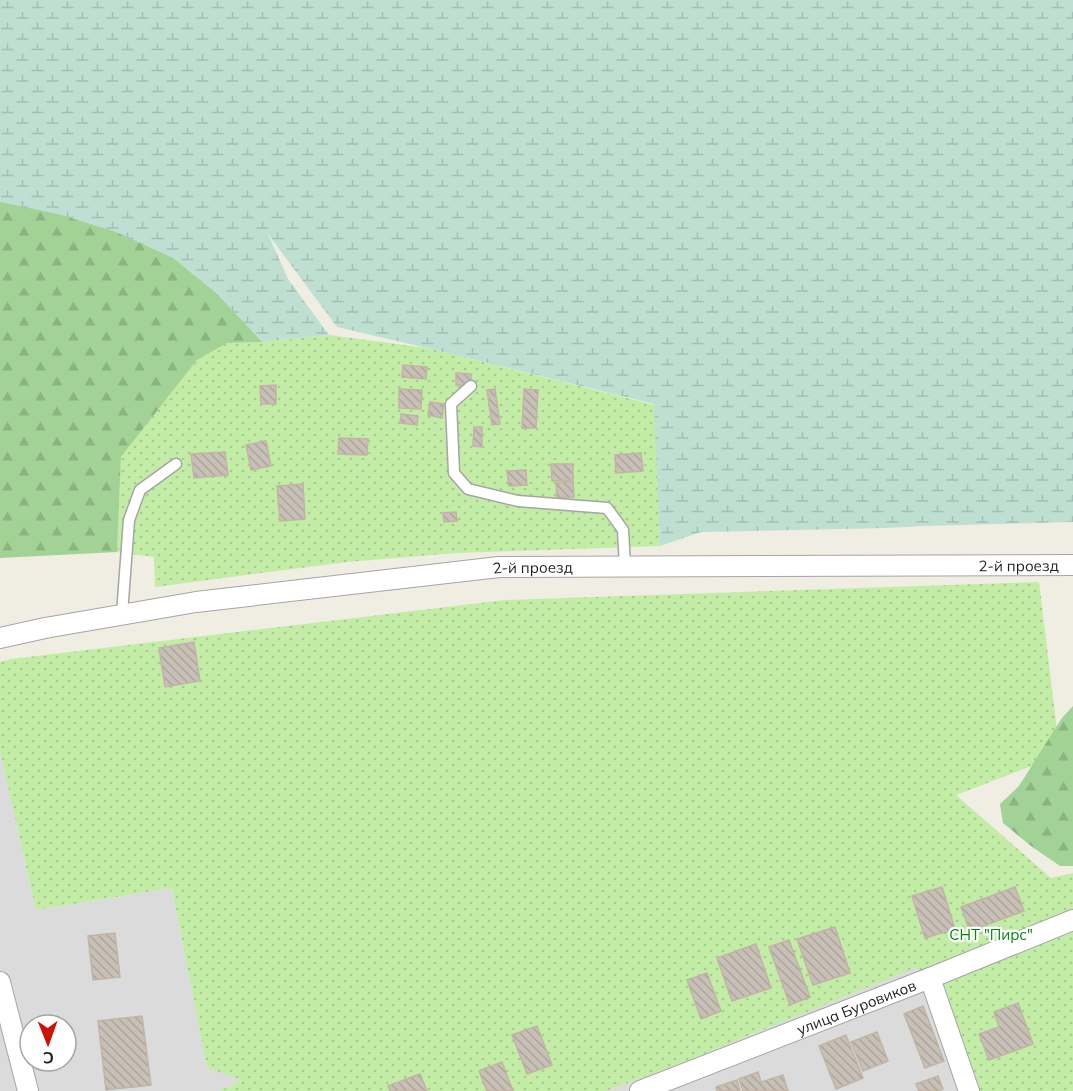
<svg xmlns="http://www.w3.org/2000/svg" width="1073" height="1091" viewBox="0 0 1073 1091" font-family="Mulish,sans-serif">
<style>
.residential{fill:#dcdbdb;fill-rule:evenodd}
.grass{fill:url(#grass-dots)}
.forest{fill:url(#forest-firs)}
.wetland{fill:url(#wetland-marsh)}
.building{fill:url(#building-back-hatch);stroke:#c2b4a5;stroke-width:1.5}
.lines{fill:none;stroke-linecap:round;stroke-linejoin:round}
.lane-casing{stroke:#a5a5a5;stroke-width:13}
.street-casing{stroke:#a5a5a5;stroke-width:22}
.lane{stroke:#fff;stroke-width:10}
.street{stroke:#fff;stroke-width:20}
.labels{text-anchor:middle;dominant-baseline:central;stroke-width:4.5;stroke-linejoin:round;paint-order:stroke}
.street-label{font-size:15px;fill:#1e1e1e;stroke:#fff}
.park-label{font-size:15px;fill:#05831a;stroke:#fff}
</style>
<defs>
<pattern id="grass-dots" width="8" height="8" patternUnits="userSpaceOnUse" patternTransform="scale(1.5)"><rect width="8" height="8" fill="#c3eda6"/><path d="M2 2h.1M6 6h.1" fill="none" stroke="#a7cb8e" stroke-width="1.8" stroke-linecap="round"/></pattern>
<pattern id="forest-firs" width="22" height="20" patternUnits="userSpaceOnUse" patternTransform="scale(1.5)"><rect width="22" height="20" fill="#a2d296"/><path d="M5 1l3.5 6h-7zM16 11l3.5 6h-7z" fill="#8bb481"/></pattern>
<pattern id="wetland-marsh" width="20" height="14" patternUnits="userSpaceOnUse" patternTransform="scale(1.5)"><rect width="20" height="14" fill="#bfdfd3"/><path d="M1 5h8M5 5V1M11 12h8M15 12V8" fill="none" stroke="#a4bfb5"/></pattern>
<pattern id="building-back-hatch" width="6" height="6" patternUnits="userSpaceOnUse" patternTransform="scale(1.5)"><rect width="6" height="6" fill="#c8c0b6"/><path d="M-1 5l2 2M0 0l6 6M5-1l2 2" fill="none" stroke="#aba59c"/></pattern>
</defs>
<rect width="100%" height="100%" fill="#f0ede3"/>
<!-- residential -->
<path class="residential" d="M 0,751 L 36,910 L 172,888 L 207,1067 L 242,1080 L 220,1091 L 0,1091 ZM 30,1025 L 66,1025 L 66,1061 L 30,1061 Z
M 917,966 L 960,1091 L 606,1091 L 679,1064 Z"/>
<!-- grass -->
<path class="grass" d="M 329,335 L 427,348 L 655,405 L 660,546 L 456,553 L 347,562 L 155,587 L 154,557 L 117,552 L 121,457 L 197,360 L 227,343 L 262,342 Z
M 1039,582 L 1060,755 L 956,795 L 1051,878 L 1073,873 L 1073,1091 L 960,1091 L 917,967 L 679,1064 L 606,1091 L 220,1091 L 242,1080 L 207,1068 L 172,888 L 36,910 L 0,751 L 0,662 L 11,659 L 505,600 Z"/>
<!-- forest -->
<path class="forest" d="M 0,0 L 278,337 L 262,342 L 227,343 L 197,360 L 121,457 L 117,552 L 0,558 Z
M 1073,706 L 1073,866 L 1060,866 L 1031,846 L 1003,823 L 1000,804 L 1019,786 L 1046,743 L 1062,718 Z"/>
<!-- wetland -->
<path class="wetland" d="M 0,0 L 1073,0 L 1073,522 L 922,526 L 885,528 L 701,532 L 660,546 L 654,404 L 427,348 L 337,327 L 268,234 L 288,279 L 329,335 L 262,342 L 216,293 L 173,258 L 116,232 L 58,214 L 0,202 Z"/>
<!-- building -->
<path class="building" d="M 403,365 L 427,367 L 426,379 L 402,377 Z
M 456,373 L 471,374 L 471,386 L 456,385 Z
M 276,385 L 276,404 L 261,404 L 260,386 Z
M 399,389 L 422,390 L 421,409 L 399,408 Z
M 495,389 L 500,424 L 492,425 L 487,390 Z
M 524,389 L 538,390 L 536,428 L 522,428 Z
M 430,402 L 444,404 L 442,418 L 428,415 Z
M 401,414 L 418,416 L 417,425 L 400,423 Z
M 474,427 L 482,427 L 482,447 L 473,446 Z
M 339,438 L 368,439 L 367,455 L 338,454 Z
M 266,441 L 271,466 L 251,470 L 246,445 Z
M 225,452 L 228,475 L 194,478 L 191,454 Z
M 641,453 L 643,471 L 616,473 L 615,455 Z
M 551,464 L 573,464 L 573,480 L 552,481 Z
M 526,470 L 527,485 L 509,486 L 507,471 Z
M 573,481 L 574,497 L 557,498 L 556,483 Z
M 303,484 L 305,519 L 280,521 L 277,486 Z
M 456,512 L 457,521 L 444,522 L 443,513 Z
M 194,642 L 200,681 L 165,687 L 159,648 Z
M 942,887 L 955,929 L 925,938 L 912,896 Z
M 1015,887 L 1024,911 L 970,931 L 961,907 Z
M 835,927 L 850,973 L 813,985 L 797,939 Z
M 115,933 L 120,977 L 93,980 L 88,936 Z
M 789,940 L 810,997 L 790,1005 L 769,947 Z
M 756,944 L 771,988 L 732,1001 L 717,958 Z
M 707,973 L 721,1011 L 701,1019 L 687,980 Z
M 1018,1003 L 1033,1044 L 989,1060 L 979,1034 L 999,1027 L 994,1012 Z
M 923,1006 L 944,1061 L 925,1068 L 904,1014 Z
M 142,1016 L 151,1085 L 106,1090 L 98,1021 Z
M 537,1026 L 552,1065 L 527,1074 L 512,1035 Z
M 877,1032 L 888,1061 L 863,1071 L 851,1042 Z
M 846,1035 L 863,1078 L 836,1089 L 819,1046 Z
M 502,1062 L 513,1091 L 487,1091 L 479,1071 Z
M 758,1072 L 761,1082 L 783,1075 L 788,1091 L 743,1091 L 739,1079 Z
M 420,1074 L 427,1091 L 390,1091 L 388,1086 Z
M 938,1076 L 943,1089 L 938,1091 L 919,1091 L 916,1084 Z
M 737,1080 L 740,1091 L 717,1091 L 716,1087 Z"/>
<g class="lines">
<defs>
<path id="lane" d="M 471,386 L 451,404 L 454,473 L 468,489 L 518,501 L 607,508 L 623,530 L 625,566
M 122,614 L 129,520 L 140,490 L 176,464"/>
<g id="street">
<path id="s1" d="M 0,638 L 45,628 L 196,602 L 499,567 L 1073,565"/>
<path d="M 930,978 L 969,1091"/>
<path d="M 0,982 L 28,1091"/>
<path id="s2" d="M 640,1091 L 930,978 L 1073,920"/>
</g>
</defs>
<!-- lane casing -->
<use href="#lane" class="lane-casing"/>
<!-- street casing -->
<use href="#street" class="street-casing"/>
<!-- lane -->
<use href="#lane" class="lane"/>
<!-- street -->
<use href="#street" class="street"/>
</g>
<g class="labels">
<!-- street labels -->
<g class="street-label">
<text stroke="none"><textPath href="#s1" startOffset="1024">2-й проезд</textPath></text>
<text stroke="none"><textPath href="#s1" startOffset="538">2-й проезд</textPath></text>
<text stroke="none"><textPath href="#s2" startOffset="232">улица Буровиков</textPath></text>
</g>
<!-- park labels -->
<g class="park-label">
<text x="991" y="934">СНТ "Пирс"</text>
</g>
</g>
<!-- north arrow -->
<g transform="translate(48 1043) rotate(179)"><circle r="28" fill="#ffffff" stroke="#a5a5a5" stroke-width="1.5"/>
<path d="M0-4.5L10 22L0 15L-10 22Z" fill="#cc1200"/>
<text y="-9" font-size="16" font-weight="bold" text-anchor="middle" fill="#1e1e1e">С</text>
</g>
</svg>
